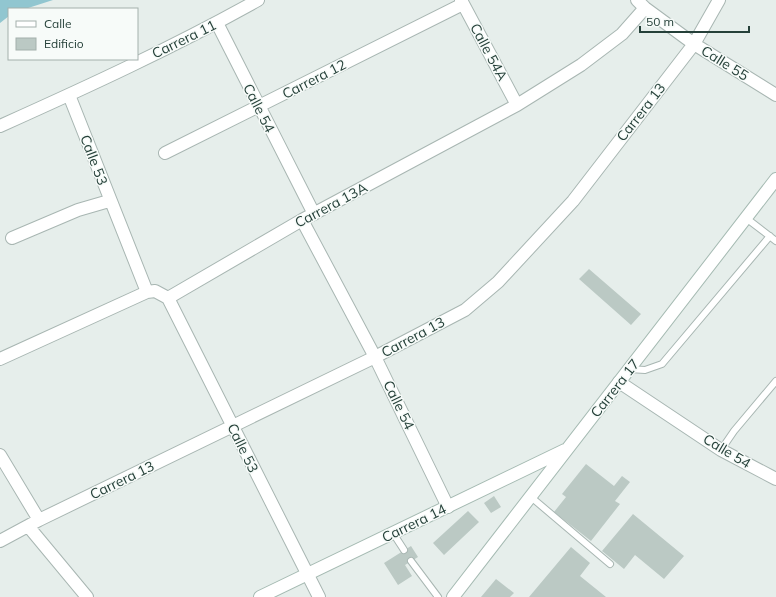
<svg xmlns="http://www.w3.org/2000/svg" width="776" height="597" viewBox="0 0 776 597" font-family="Mulish,sans-serif">
<style>
.water{fill:#91c6d0}
.building{fill:#bbc9c4}
.lines{fill:none;stroke-linecap:round;stroke-linejoin:round}
.lane-casing{stroke:#a8b6b2;stroke-width:8}
.street-casing{stroke:#a8b6b2;stroke-width:14}
.secondary-casing{stroke:#a5bab2;stroke-width:14}
.lane{stroke:#fff;stroke-width:6}
.street{stroke:#fff;stroke-width:12}
.secondary{stroke:#fff;stroke-width:12}
.labels{text-anchor:middle;dominant-baseline:central;stroke-width:3;stroke-linejoin:round;paint-order:stroke}
.street-label{font-size:14px;fill:#254039;stroke:#f7fbf9}
</style>
<rect width="100%" height="100%" fill="#e6eeeb"/>
<!-- water -->
<path class="water" d="M 0,0 L 53,0 L 25,9 L 9,9 L 9,16 L 0,23 Z"/>
<!-- building -->
<path class="building" d="M 589,269 L 641,314 L 631,325 L 579,279 Z
M 586,464 L 614,486 L 622,476 L 630,482 L 615,501 L 620,504 L 591,541 L 554,512 L 566,497 L 562,494 Z
M 494,496 L 501,507 L 491,513 L 484,503 Z
M 468,511 L 479,522 L 444,555 L 433,543 Z
M 633,514 L 684,556 L 664,579 L 635,555 L 624,569 L 602,551 Z
M 411,546 L 418,557 L 405,565 L 412,576 L 398,585 L 384,563 Z
M 571,547 L 590,563 L 580,576 L 606,597 L 529,597 Z
M 496,579 L 514,593 L 510,597 L 481,597 Z"/>
<g class="lines">
<defs>
<path id="lane" d="M 746,218 L 776,241
M 629,369 L 645,370 L 662,364 L 770,236
M 721,450 L 734,431 L 776,381
M 531,497 L 610,564
M 393,533 L 404,550
M 411,561 L 438,597"/>
<path id="street" d="M 461,0 L 517,105
M 637,0 L 645,8 L 694,44 L 776,95
M 217,23 L 314,214
M 69,95 L 147,292
M 0,126 C 87,87 174,47 258,0
M 165,153 L 463,4
M 302,220 L 375,357 L 448,507
M 12,238 L 78,210 L 109,201
M 168,298 L 319,597
M 0,359 L 147,292 L 155,291 L 168,298 L 302,220 L 517,105 L 581,65 L 622,34 L 645,8
M 619,382 L 721,450 L 776,479
M 0,455 L 39,520
M 28,526 L 87,597
M 0,541 L 39,520 L 375,357 L 465,310 L 498,282 L 573,201 L 694,44 L 719,0"/>
<path id="secondary" d="M 260,597 L 565,450
M 453,597 L 776,179"/>
</defs>
<!-- lane casing -->
<use href="#lane" class="lane-casing"/>
<!-- street casing -->
<use href="#street" class="street-casing"/>
<!-- secondary casing -->
<use href="#secondary" class="secondary-casing"/>
<!-- lane -->
<use href="#lane" class="lane"/>
<!-- street -->
<use href="#street" class="street"/>
<!-- secondary -->
<use href="#secondary" class="secondary"/>
</g>
<g class="labels">
<!-- street labels -->
<g class="street-label">
<text transform="translate(184 39) rotate(-26)">Carrera 11</text>
<text transform="translate(489 52) rotate(62)">Calle 54A</text>
<text transform="translate(725 63) rotate(32)">Calle 55</text>
<text transform="translate(314 79) rotate(-27)">Carrera 12</text>
<text transform="translate(259 108) rotate(63)">Calle 54</text>
<text transform="translate(641 112) rotate(-52)">Carrera 13</text>
<text transform="translate(94 160) rotate(69)">Calle 53</text>
<text transform="translate(331 205) rotate(-28)">Carrera 13A</text>
<text transform="translate(413 337) rotate(-28)">Carrera 13</text>
<text transform="translate(615 388) rotate(-52)">Carrera 17</text>
<text transform="translate(399 405) rotate(64)">Calle 54</text>
<text transform="translate(243 448) rotate(64)">Calle 53</text>
<text transform="translate(727 451) rotate(31)">Calle 54</text>
<text transform="translate(122 480) rotate(-26)">Carrera 13</text>
<text transform="translate(414 523) rotate(-26)">Carrera 14</text>
</g>
</g>
<!-- legend -->
<rect x="8" y="8" width="130" height="52" fill="#f7fbf9" stroke="#a3b0ac"/>
<rect x="16" y="21" width="20" height="6" fill="#ffffff" stroke="#a3b0ac"/>
<text x="44" y="28" font-size="12" fill="#254039">Calle</text>
<rect x="16" y="38" width="20" height="12" fill="#bbc9c4" stroke="#a3b0ac"/>
<text x="44" y="48" font-size="12" fill="#254039">Edificio</text>
<!-- scale -->
<path d="M640 26v6h109v-6" fill="none" stroke="#254039" stroke-width="2"/>
<text x="646" y="26" font-size="12" fill="#254039" stroke="#f7fbf9" stroke-width="3" paint-order="stroke">50 m</text>
</svg>
